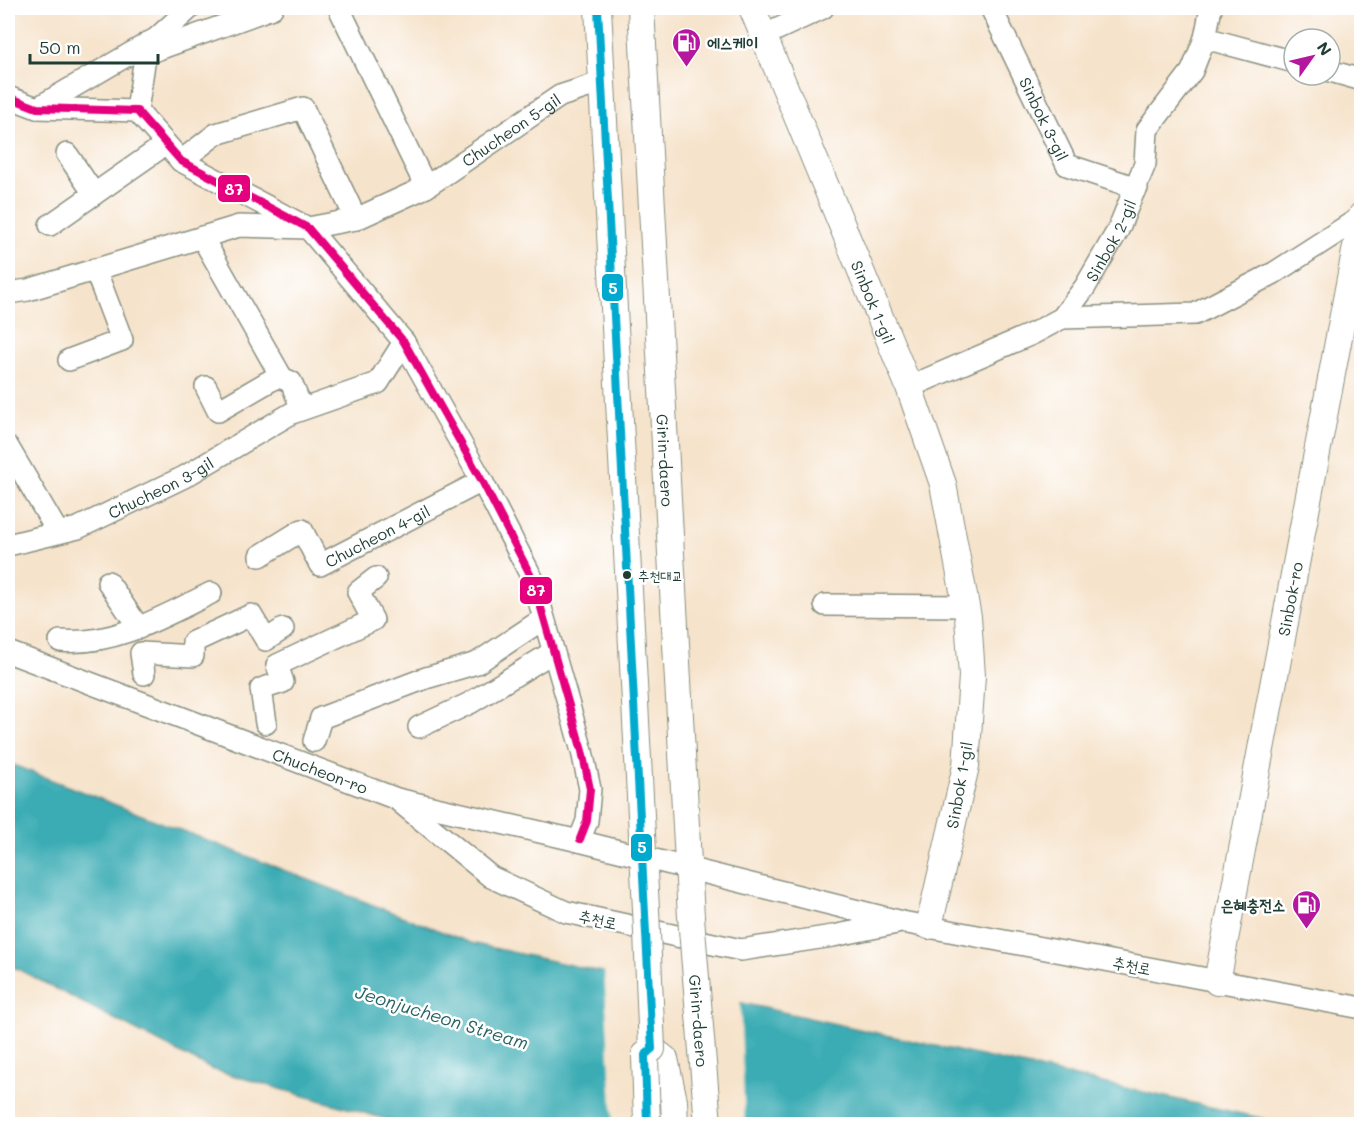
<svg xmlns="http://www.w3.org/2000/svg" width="1369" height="1132" viewBox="0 0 1369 1132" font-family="Mali,'Poor Story',sans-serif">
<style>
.water{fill:#3aacb4;stroke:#2c7474;stroke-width:1.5}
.pier{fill:#f6e3cb}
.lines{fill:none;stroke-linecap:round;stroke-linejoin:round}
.minor-casing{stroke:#8a9080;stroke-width:24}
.tertiary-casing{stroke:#8a9080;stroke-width:28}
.minor{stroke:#fff;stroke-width:21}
.tertiary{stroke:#fff;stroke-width:26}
.tertiary-bridge-casing{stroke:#8a9080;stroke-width:28;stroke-linecap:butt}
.tertiary-bridge{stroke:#fff;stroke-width:26}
.bus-1-casing{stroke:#fff;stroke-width:12}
.bus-2-casing{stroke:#fff;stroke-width:12}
.bus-1{stroke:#00a9ce;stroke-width:8}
.bus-2{stroke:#e5007d;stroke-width:8}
.bus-dot{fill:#1f3d34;stroke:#fff;stroke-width:2}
.labels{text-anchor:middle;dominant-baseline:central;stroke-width:5;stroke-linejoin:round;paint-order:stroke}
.bus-label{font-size:14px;fill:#1f3d34;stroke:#fff;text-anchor:start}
.poi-label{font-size:16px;font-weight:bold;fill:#1f3d34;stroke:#fff;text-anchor:start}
.street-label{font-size:16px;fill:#1f3d34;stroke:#fff}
.water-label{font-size:18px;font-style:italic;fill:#286461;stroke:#fff}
.line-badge{stroke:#fff;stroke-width:2}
.badge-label{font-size:16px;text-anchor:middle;font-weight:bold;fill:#fff}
</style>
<rect width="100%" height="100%" fill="#fff"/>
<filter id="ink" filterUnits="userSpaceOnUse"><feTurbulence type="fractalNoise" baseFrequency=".0167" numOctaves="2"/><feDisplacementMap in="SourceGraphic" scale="12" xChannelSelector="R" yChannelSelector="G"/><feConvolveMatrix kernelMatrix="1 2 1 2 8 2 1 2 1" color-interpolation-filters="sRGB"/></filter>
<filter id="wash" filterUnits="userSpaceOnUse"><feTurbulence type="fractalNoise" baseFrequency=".008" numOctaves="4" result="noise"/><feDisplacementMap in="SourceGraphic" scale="24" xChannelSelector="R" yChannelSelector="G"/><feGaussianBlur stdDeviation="1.35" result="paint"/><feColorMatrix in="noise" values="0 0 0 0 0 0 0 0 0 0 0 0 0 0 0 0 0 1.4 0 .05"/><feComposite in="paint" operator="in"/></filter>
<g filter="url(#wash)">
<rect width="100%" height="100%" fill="#f6e3cb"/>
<!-- water -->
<path class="water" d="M 8,763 L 471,943 L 1287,1124 L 403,1124 L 211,1069 L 8,964 Z"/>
<!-- pier -->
<path class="pier" d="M 604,970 L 740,1000 L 745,1124 L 613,1124 Z"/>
</g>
<g filter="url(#ink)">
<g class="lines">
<defs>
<g id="minor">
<path d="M 339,8 L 426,187"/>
<path id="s1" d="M 991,8 L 1067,165 L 1137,188"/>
<path d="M 763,36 L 823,8"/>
<path d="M 1205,38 L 1294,62"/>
<path d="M 145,54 L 272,8"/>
<path d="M 1330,71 L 1362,80"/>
<path d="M 8,97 L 37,108 L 137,111 L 181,161 L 308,228 L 404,342 L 482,481 L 533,580 L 582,751 L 590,789 L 587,821 L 579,841"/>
<path d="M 37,108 L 157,38 L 190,8"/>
<path d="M 137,111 L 147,43"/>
<path d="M 67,154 L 94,194"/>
<path d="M 181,161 L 216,134 L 303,108 L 356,219"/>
<path d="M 50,225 L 166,144"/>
<path d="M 202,237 L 282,378 L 291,382 L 302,409"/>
<path id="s2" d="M 8,293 L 28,290 L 239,226 L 308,228 L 356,219 L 426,187 L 560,96 L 603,82"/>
<path d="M 1062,318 L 1195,314 L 1274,273 L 1361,217"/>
<path d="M 69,360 L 122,340 L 95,269"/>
<path d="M 206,387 L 218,411 L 280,375"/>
<path id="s3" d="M 909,387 L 1034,333 L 1062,318 L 1085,287 L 1118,230 L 1145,164 L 1147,130 L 1192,71 L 1205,38 L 1211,8"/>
<path d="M 8,447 L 57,531"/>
<path id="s4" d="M 8,545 L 78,528 L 184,477 L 292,413 L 378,383 L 404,342"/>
<path id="s5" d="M 260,556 L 302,530 L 320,565 L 482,481"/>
<path d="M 108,582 L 139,628"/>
<path d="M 825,605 L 966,606"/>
<path d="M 60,641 C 114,646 164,616 211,593"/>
<path id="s6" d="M 8,652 L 397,799 L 579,841 L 902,922 L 1362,1008"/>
<path d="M 144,674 L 141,653 L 193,656 L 193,642 L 251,615 L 266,640 L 283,629"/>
<path d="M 266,723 L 261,689 L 283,682 L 277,665 L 373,620 L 358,592 L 376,578"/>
<path d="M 419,727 L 470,703 L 553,652"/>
<path d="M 314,741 L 321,718 L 426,678 L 477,663 L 543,619"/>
<path d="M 400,802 L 491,877 L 566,912 L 741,950 L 833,936 L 897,923"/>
</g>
<g id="tertiary">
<path d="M 598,8 L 646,909"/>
<path id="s7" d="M 641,8 L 691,917"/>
<path id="s8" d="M 752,8 L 909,387 L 943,484 L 968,617 L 972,676 L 966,766 L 929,926"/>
<path id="s9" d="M 1217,982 L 1362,215"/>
<path d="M 652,1049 L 665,1059 L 674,1101 L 675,1124"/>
</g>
</defs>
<!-- minor casing -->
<use href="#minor" class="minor-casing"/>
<!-- tertiary casing -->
<use href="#tertiary" class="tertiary-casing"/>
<!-- minor -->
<use href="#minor" class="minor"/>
<!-- tertiary -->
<use href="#tertiary" class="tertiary"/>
<defs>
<g id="tertiary-bridge">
<path d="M 646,909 L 652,1049 L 645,1055 L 647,1124"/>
<path id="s10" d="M 691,917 L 708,1124"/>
</g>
</defs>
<!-- tertiary-bridge casing -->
<use href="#tertiary-bridge" class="tertiary-bridge-casing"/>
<!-- tertiary-bridge -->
<use href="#tertiary-bridge" class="tertiary-bridge"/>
<defs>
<path id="bus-1" d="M 598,8 L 652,1049 L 645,1055 L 647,1124"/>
<path id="bus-2" d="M 8,97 L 37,108 L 137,111 L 181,161 L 308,228 L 404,342 L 482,481 L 533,580 L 582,751 L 590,789 L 587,821 L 580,839"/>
</defs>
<!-- bus-1 casing -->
<use href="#bus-1" class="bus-1-casing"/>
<!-- bus-2 casing -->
<use href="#bus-2" class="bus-2-casing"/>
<!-- bus-1 -->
<use href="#bus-1" class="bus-1"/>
<!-- bus-2 -->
<use href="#bus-2" class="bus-2"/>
</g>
</g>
<!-- icons -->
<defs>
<symbol id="fuel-pin" viewBox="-11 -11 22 30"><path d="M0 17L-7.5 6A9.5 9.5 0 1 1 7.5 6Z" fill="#b5179e" stroke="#fff"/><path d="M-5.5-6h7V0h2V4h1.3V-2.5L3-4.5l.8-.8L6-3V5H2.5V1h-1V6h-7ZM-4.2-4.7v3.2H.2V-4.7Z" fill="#fff"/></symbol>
</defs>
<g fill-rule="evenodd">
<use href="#fuel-pin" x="670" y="26" width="33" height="45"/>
<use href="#fuel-pin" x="1290" y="888" width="33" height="45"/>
</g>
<!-- markers -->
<circle class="bus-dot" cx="627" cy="575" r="5"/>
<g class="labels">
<!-- bus labels -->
<g class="bus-label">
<text x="638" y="575">추천대교</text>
</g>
<!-- poi labels -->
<g class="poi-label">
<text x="707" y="42">에스케이</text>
<text x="1285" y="904" text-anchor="end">은혜충전소</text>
</g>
<!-- street labels -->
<g class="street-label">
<text stroke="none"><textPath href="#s1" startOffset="123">Sinbok 3-gil</textPath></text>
<text stroke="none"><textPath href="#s2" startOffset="538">Chucheon 5-gil</textPath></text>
<text stroke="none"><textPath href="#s3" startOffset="260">Sinbok 2-gil</textPath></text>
<text stroke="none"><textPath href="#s8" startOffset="318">Sinbok 1-gil</textPath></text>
<text stroke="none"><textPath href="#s7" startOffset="453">Girin-daero</textPath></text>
<text stroke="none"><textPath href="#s4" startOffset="164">Chucheon 3-gil</textPath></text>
<text stroke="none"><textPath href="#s5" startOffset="153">Chucheon 4-gil</textPath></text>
<text stroke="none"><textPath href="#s9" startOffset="390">Sinbok-ro</textPath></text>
<text stroke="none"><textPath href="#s6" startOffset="334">Chucheon-ro</textPath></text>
<text transform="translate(959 785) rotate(-80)">Sinbok 1-gil</text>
<text transform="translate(598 919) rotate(12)">추천로</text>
<text transform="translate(1132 965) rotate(11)">추천로</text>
<text stroke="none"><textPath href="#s10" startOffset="104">Girin-daero</textPath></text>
</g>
<!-- water labels -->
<g class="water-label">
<text transform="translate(442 1017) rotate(17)">Jeonjucheon Stream</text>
</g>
</g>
<g class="line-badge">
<rect x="217" y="174" width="34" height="29" rx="6" fill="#e5007d"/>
<rect x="601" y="273" width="23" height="29" rx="6" fill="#00a9ce"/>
<rect x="519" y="576" width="34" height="29" rx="6" fill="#e5007d"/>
<rect x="630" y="833" width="23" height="29" rx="6" fill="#00a9ce"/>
</g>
<g class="badge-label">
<text x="234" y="195">87</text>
<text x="613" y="294">5</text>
<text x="536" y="596">87</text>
<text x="642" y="853">5</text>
</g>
<!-- margin -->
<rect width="1369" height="1132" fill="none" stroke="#fff" stroke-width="30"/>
<!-- north arrow -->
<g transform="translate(1312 57) rotate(56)"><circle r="28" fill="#ffffff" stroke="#a5b1ae" stroke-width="1.5"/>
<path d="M0-4.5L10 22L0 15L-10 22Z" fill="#b5179e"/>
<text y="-9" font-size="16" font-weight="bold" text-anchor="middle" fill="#1f3d34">N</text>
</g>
<!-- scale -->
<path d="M30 54v9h128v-9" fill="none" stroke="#1f3d34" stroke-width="3"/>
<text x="39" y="54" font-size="18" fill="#1f3d34" stroke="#ffffff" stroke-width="4.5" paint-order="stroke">50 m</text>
</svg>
